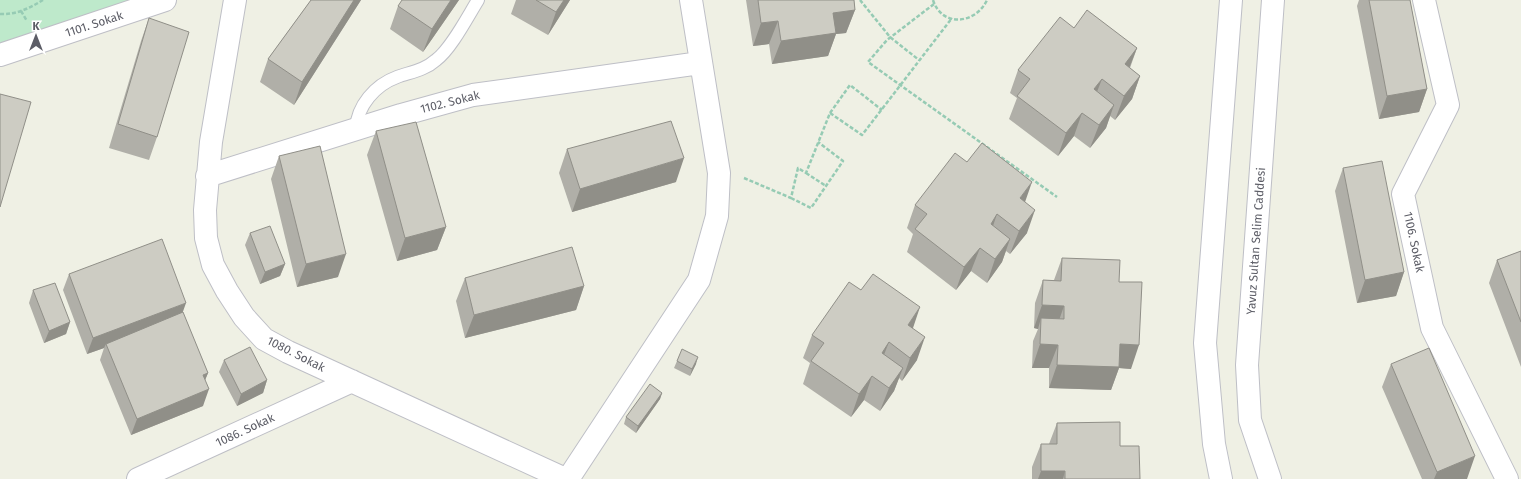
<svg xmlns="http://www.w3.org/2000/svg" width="1521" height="479" viewBox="0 0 1521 479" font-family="'Fira Sans',sans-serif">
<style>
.green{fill:#bee9cb}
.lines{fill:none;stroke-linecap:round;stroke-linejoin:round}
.service-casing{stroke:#bebfc6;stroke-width:14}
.minor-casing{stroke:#bebfc6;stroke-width:24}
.tertiary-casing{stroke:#bebfc6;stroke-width:24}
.path{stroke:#96cbb4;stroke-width:2.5;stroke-dasharray:4 2;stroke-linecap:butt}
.service{stroke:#fff;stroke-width:12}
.minor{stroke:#fff;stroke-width:22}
.tertiary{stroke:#fff;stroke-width:22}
.wall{fill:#b0afa8}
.shaded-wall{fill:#908f88}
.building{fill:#cdccc3;stroke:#908f88}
.labels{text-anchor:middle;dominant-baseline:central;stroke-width:3;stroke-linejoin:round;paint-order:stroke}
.street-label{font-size:12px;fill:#5c5d66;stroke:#fff}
</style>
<rect width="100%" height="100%" fill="#eff0e4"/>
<!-- green -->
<path class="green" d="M 0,0 L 129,0 L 0,45 Z"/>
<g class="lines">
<defs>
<path id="service" d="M 356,129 C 357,106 375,85 397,77 C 411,72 425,70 436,60 C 451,49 468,16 478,0"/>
<path id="minor" d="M 235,0 L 211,142 L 205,210 L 206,238 L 213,265 L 227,291 L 244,317 L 264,339 L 288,352 L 565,479
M 1424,0 L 1448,105 L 1403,194 L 1432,328 L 1507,479
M 0,55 L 165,0
M 207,176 L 401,115 L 473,95 L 700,63
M 138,479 L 352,381
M 568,479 L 699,280 L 717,216 L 719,173 L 691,0"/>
<path id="tertiary" d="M 1221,479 L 1214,444 L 1205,343 L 1231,0
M 1270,479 L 1250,420 L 1247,365 L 1273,0"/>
</defs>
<!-- service casing -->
<use href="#service" class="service-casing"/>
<!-- minor casing -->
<use href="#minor" class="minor-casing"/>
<!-- tertiary casing -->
<use href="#tertiary" class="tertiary-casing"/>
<!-- path -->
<path class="path" d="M 860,0 L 890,37 L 919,60
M 933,0 C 942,28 976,24 987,0
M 934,4 L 887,40 L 868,62 L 1057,197
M 21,11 L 27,21
M 0,14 C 16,15 30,8 43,0
M 830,113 L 850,85 L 882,110
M 806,173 L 826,186
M 744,178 L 791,198 L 798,168 L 806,173 L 830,113 L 862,135 L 952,18
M 791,198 L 811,208 L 843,161 L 818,142"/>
<!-- service -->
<use href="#service" class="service"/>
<!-- minor -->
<use href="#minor" class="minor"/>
<!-- tertiary -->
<use href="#tertiary" class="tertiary"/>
</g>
<!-- wall -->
<path class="wall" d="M 311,0 L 361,0 L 294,105 L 260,82 L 268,59 Z
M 459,0 L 423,52 L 390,29 L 398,6 Z
M 516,0 L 570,0 L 548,35 L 511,14 Z
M 746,0 L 854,0 L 855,10 L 846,33 L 836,34 L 828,56 L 772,64 L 769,44 L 753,46 Z
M 1359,0 L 1410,0 L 1427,89 L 1419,112 L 1379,119 L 1357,6 Z
M 149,18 L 157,137 L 149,160 L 109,148 L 141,41 Z
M 1074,28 L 1137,48 L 1130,68 L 1140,76 L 1132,99 L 1115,120 L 1110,116 L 1106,128 L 1090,148 L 1074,136 L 1058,156 L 1009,119 L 1017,98 L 1010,93 L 1018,70 Z
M 376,131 L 446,227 L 437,250 L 397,261 L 367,155 Z
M 567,149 L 676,182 L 572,212 L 559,173 Z
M 279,156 L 338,277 L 297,287 L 271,179 Z
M 967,162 L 1025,202 L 1027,233 L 1010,254 L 1006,251 L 1002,262 L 987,283 L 971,271 L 956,290 L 907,252 L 913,234 L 907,228 L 915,205 Z
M 1343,168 L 1404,272 L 1396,296 L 1357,303 L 1335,191 Z
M 250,233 L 285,264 L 280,276 L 260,284 L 245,245 Z
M 1521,251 L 1521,367 L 1489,283 L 1497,260 Z
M 1062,258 L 1119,282 L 1131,369 L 1119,368 L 1111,390 L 1049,388 L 1049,368 L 1032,368 L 1033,341 L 1038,329 L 1034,328 L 1035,303 L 1043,280 L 1054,280 Z
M 69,274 L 182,312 L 208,373 L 205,380 L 203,406 L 131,435 L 100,360 L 104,348 L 87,354 L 63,290 Z
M 465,278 L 584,286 L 576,310 L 465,338 L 456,301 Z
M 33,290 L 70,322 L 66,334 L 44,343 L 29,303 Z
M 913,328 L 917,360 L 902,381 L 899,378 L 894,391 L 880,411 L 864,400 L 851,417 L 803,384 L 810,363 L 803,358 L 812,335 Z
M 224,360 L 267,380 L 263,393 L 237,406 L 219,372 Z
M 677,361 L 696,364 L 690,376 L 674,368 Z
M 1391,364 L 1467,479 L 1422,479 L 1382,387 Z
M 662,393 L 660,399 L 636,433 L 624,424 L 626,417 Z
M 1057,423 L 1120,446 L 1140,479 L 1032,479 L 1032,467 L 1041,444 L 1049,444 Z"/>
<!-- shaded-wall -->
<path class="shaded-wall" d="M 354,0 L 361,0 L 294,105 L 302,82 Z
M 451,0 L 459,0 L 423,52 L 432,29 Z
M 564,0 L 570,0 L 548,35 L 556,12 Z
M 855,10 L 846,33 L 836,34 L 828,56 L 772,64 L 781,41 L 833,13 Z
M 778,21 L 769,44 L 753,46 L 761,23 Z
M 1137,48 L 1128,71 L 1125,64 Z
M 1140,76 L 1132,99 L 1115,120 L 1124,96 Z
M 1102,79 L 1093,102 L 1094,89 Z
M 1427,89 L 1419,112 L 1379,119 L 1387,96 Z
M 1114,105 L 1106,128 L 1090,148 L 1099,125 Z
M 1082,113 L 1074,136 L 1058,156 L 1066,133 Z
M 684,158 L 676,182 L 572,212 L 580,189 Z
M 1032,182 L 1024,205 L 1020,198 Z
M 1035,210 L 1027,233 L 1010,254 L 1019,231 Z
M 997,214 L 989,238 L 991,224 Z
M 446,227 L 437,250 L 397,261 L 405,238 Z
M 1010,239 L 1002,262 L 987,283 L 995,259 Z
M 980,248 L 971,271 L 956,290 L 964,267 Z
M 346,254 L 338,277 L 297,287 L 306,264 Z
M 285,264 L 280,276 L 260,284 L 265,272 Z
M 1404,272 L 1396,296 L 1357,303 L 1365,280 Z
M 584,286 L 576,310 L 465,338 L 474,315 Z
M 186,303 L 180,320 L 106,344 L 104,348 L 87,354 L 93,338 Z
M 1042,305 L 1064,306 L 1056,329 L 1041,318 L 1038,329 L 1034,328 Z
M 920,307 L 912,331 L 908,325 Z
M 70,322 L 66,334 L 44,343 L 49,331 Z
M 925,337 L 917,360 L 902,381 L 910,358 Z
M 889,342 L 880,365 L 882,353 Z
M 1040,344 L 1058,345 L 1049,368 L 1032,368 Z
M 1120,344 L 1139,345 L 1131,369 L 1119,368 L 1111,390 L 1049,388 L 1057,365 Z
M 698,357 L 696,364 L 690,376 L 692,369 Z
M 903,368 L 894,391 L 880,411 L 889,388 Z
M 208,373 L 201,390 L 203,375 Z
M 872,376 L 864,400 L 851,417 L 859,394 Z
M 267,380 L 263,393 L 237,406 L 241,394 Z
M 209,389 L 203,406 L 131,435 L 137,419 Z
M 662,393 L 660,399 L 636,433 L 638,426 Z
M 1475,456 L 1467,479 L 1434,479 L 1437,472 Z
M 1041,471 L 1065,471 L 1063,479 L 1038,479 Z"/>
<!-- building -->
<path class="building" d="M 311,0 L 354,0 L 302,82 L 268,59 Z
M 402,0 L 451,0 L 432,29 L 398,6 Z
M 536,0 L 564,0 L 556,12 Z
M 758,0 L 854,0 L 855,10 L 833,13 L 836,33 L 781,41 L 778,21 L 761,23 Z
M 1369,0 L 1410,0 L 1427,89 L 1387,96 Z
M 1087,10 L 1137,48 L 1125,64 L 1140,76 L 1124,96 L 1102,79 L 1094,89 L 1114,105 L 1099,125 L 1082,113 L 1066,133 L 1017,96 L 1030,79 L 1018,70 L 1060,17 L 1074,28 Z
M 149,18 L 189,32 L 157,137 L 118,124 Z
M 0,94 L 31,102 L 0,207 Z
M 671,121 L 684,158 L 580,189 L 567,149 Z
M 416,122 L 446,227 L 405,238 L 376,131 Z
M 982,143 L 1032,182 L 1020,198 L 1035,210 L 1019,231 L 997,214 L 991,224 L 1010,239 L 995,259 L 980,248 L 964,267 L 915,229 L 927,214 L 915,205 L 955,153 L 967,162 Z
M 320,146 L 346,254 L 306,264 L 279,156 Z
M 1382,161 L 1404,272 L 1365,280 L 1343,168 Z
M 270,226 L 285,264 L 265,272 L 250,233 Z
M 162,239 L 186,303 L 93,338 L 69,274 Z
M 572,247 L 584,286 L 474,315 L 465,278 Z
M 1521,251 L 1521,322 L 1497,260 Z
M 1062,258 L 1120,260 L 1119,282 L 1142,282 L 1139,345 L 1120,344 L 1119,367 L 1057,365 L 1058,345 L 1040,344 L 1041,318 L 1064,319 L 1064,306 L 1042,305 L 1043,280 L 1061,281 Z
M 873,274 L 920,307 L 908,325 L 925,337 L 910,358 L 889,342 L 882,353 L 903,368 L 889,388 L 872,376 L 859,394 L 811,361 L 824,343 L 812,335 L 849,282 L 861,290 Z
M 55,283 L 70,322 L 49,331 L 33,290 Z
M 183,312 L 208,373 L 203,375 L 209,389 L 137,419 L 106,344 Z
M 250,347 L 267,380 L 241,394 L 224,360 Z
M 1429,348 L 1475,456 L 1437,472 L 1391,364 Z
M 682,349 L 698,357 L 692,369 L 677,361 Z
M 650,384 L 662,393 L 638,426 L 626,417 Z
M 1120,422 L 1120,446 L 1139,446 L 1140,479 L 1065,479 L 1065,471 L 1041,471 L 1041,444 L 1057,444 L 1057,423 Z"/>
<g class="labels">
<!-- street labels -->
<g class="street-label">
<text transform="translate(94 24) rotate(-18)">1101. Sokak</text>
<text transform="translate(450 102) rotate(-14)">1102. Sokak</text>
<text transform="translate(1256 241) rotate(-86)">Yavuz Sultan Selim Caddesi</text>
<text transform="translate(1414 242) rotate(78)">1106. Sokak</text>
<text transform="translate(296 354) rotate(27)">1080. Sokak</text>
<text transform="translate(245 430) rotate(-25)">1086. Sokak</text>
</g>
</g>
<!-- north arrow -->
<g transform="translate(36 36)" stroke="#ffffff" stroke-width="3" paint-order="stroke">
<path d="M0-3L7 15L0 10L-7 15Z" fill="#5c5d66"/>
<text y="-6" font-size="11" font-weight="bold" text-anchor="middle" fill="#5c5d66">K</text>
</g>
</svg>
